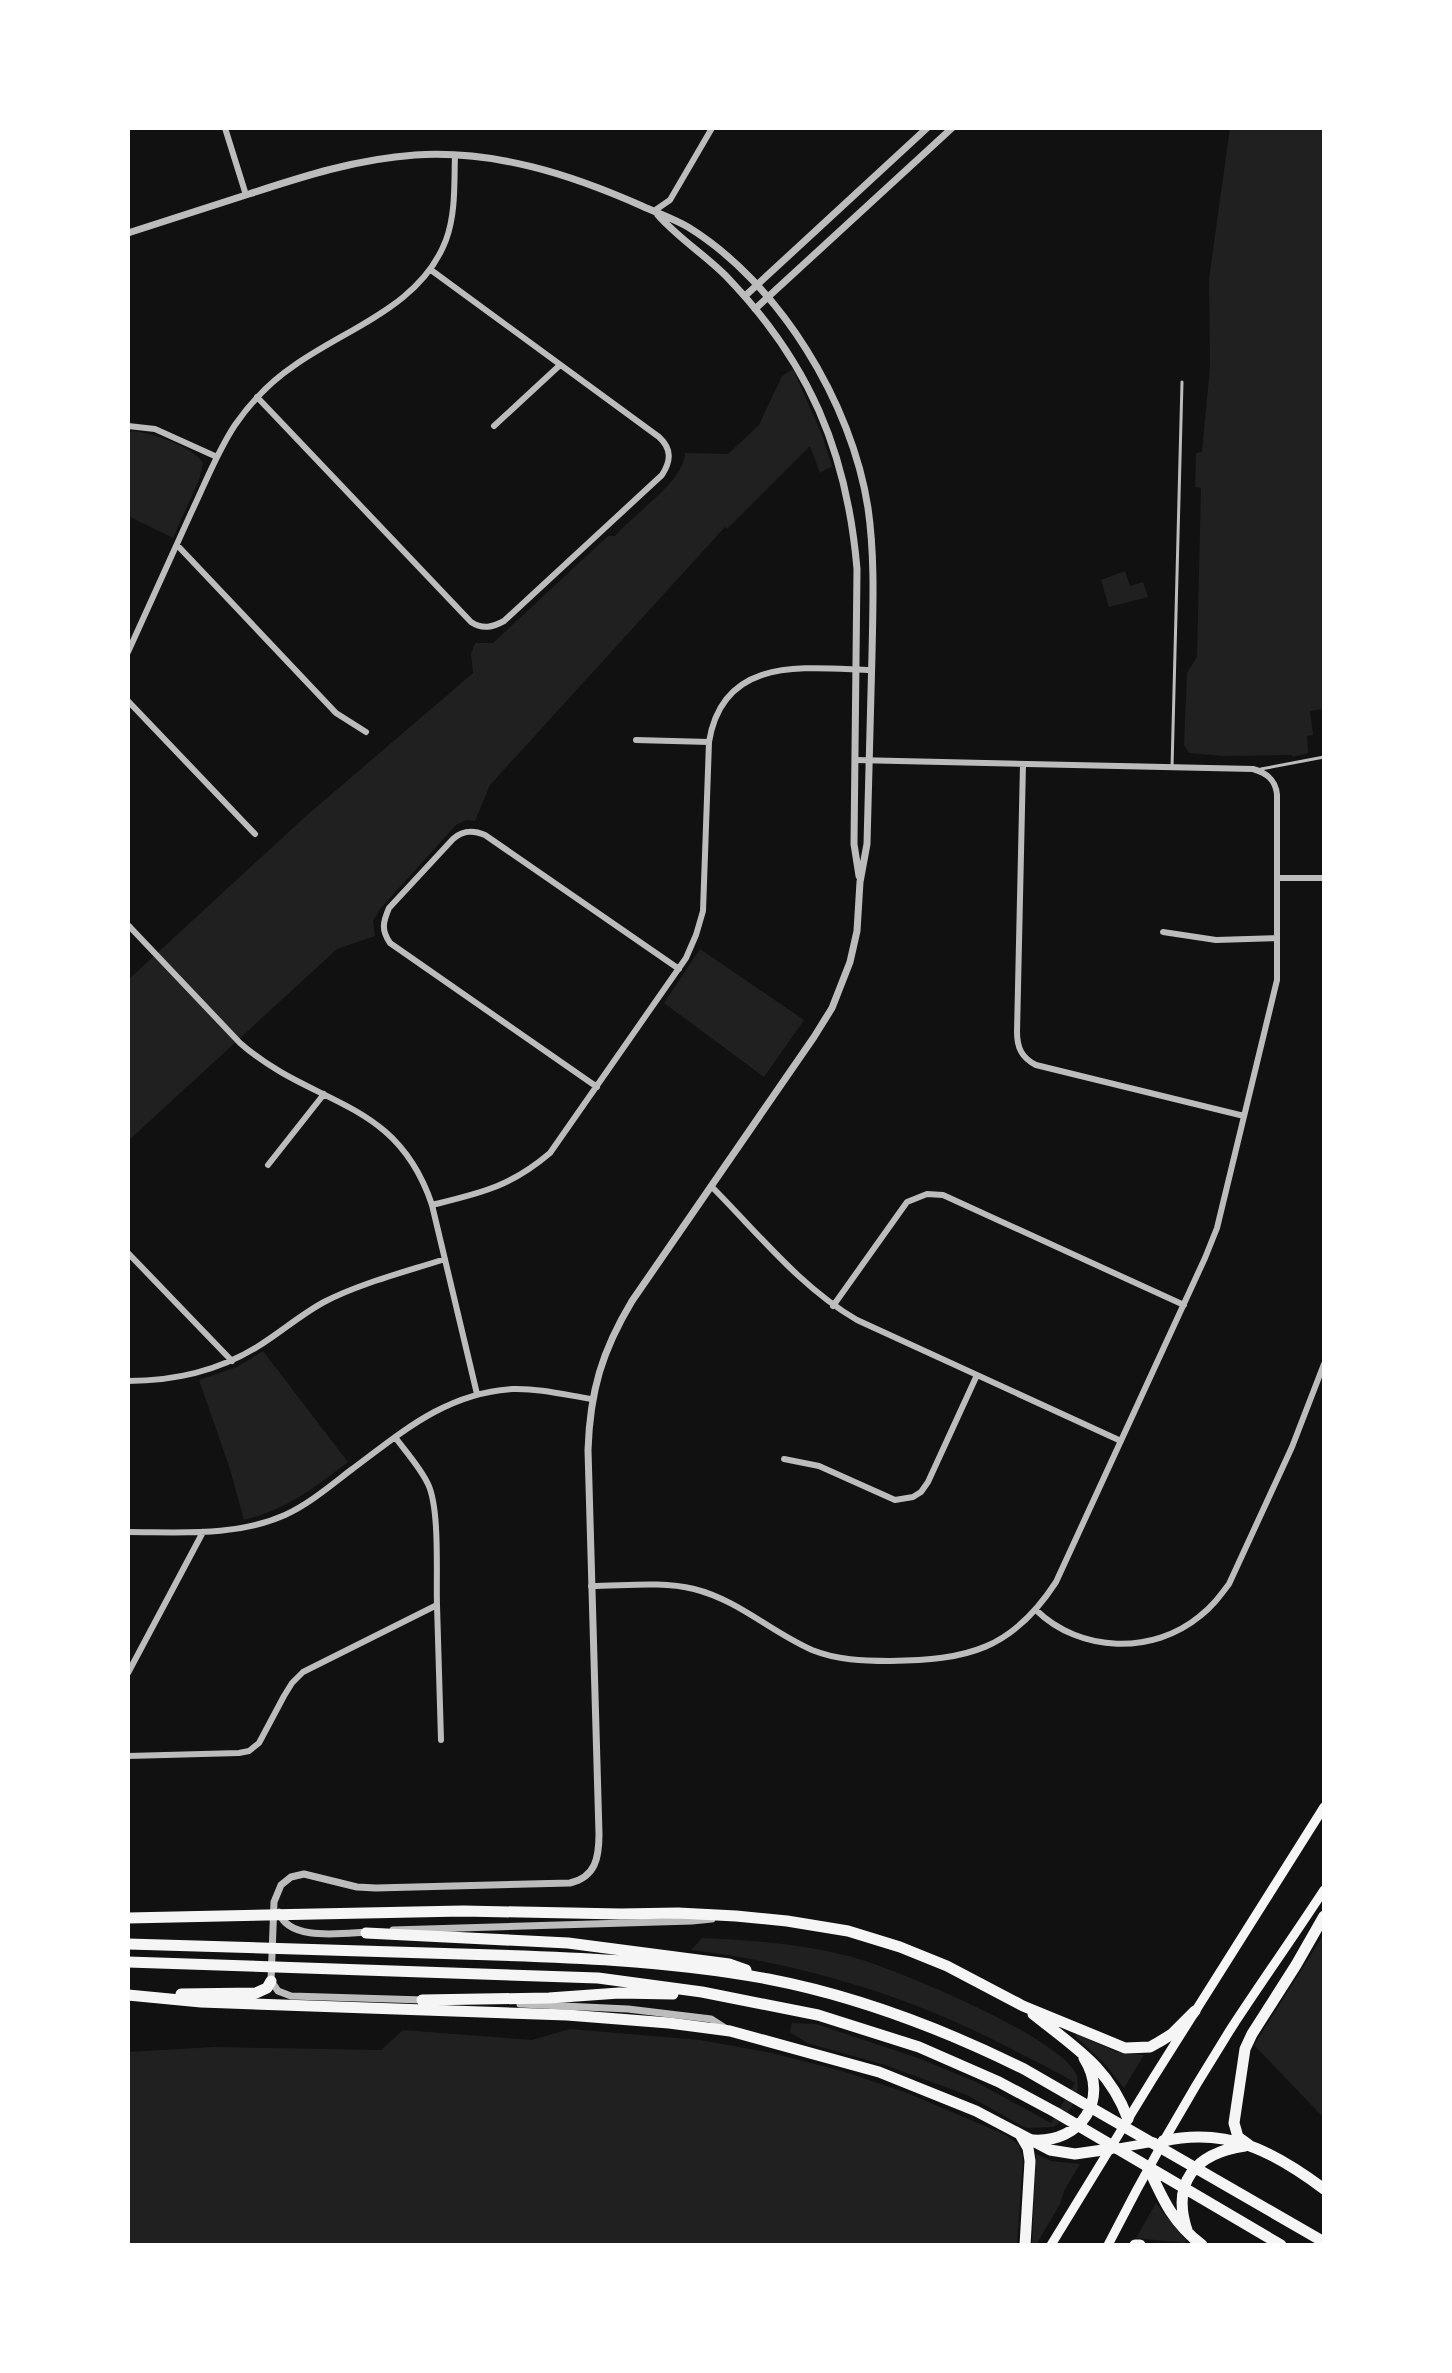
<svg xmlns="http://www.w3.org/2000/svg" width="1452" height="2373" viewBox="0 0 1452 2373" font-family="'Roboto Serif',serif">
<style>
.green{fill:#202020}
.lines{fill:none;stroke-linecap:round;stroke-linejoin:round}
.service{stroke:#bcbcbc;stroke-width:3}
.minor{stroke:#bcbcbc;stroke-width:6}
.tertiary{stroke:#bcbcbc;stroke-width:7}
.primary{stroke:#f5f5f5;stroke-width:9}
.motorway{stroke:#f5f5f5;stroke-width:11}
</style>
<rect width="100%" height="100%" fill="#111"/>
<!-- green -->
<path class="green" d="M 1230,128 L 1324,128 L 1324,709 L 1310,711 L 1313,735 L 1307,736 L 1308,753 L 1293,757 L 1292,755 L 1223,756 L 1189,753 L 1184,745 L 1187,673 L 1197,657 L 1201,488 L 1195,487 L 1196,453 L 1202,452 L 1210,367 L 1209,279 Z
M 793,369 L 822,435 L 832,466 L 820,473 L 810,446 L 727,529 L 725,527 L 490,785 L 475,821 L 466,820 L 456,825 L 380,909 L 373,921 L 375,936 L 337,949 L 128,1141 L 128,980 L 306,816 L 473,673 L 471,654 L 475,643 L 493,643 L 608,536 L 615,536 C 632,515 685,481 685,453 L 728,454 L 759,425 L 782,376 Z
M 133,431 C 152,433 194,447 203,463 L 199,480 L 173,538 L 128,516 L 128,432 Z
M 1125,571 L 1130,586 L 1143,582 L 1148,597 L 1109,607 L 1101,580 Z
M 700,949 L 804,1020 L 764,1077 L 664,1003 Z
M 263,1351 L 348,1462 C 313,1489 287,1509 244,1520 L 229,1466 L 199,1380 L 237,1367 Z
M 1324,1934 L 1324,2118 L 1254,2045 Z
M 702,1938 C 752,1940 803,1944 852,1957 C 894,1968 1060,2037 1076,2074 C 1083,2093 1069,2116 1054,2127 L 1026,2128 L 967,2095 L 885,2065 L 807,2043 L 790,2032 L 792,2023 L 816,2024 L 918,2058 L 976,2082 L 1051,2123 L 1075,2083 C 1058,2072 1039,2063 1021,2054 C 917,1998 808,1964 691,1950 Z
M 570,2029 L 700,2040 L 772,2053 L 842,2071 L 907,2093 L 1006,2135 L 1019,2145 L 1023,2159 L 1017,2245 L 128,2245 L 128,2052 L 213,2047 L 381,2050 L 403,2030 L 532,2040 Z
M 1077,2034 L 1117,2052 L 1144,2055 L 1124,2088 L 1104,2063 L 1075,2036 Z
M 1036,2154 L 1051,2161 L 1080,2164 L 1064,2191 L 1060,2204 L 1036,2245 L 1032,2245 Z
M 1156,2203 L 1186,2241 L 1185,2243 L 1136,2238 Z"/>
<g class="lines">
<!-- service -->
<path class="service" d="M 1172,768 L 1182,382
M 1261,769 L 1324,757"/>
<!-- minor -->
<path class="minor" d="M 225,128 L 246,195
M 654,211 L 670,200 L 712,128
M 257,397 L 471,622 C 483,630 493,627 504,621 L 662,475 C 671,461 672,449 659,437 L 431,270
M 128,426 L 155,429 L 217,457
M 494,426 L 560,365
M 177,545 L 336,713 L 366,732
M 128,652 C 149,605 170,559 191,513 C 205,484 217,452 235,425 C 251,402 271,381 295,365 C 349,327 421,306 446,240 C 456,213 454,183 455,155
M 128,701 L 255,834
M 636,740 L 709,742
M 1023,764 L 1017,1032 C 1017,1048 1022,1058 1036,1065 L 1244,1116
M 1277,878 L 1324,878
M 128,925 L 240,1043 C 314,1108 396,1097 432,1205 L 477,1394
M 1163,932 L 1216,940 L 1277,938
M 597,1087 L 390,943 C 381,930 383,922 389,908 L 453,839 C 463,830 473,830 485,835 L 679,969
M 268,1165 L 324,1094
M 711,1186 C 757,1232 800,1287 857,1320 L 1121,1441
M 432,1205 C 481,1193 510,1187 550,1153 L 686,958 L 696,935 L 703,911 L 709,742 C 723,655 804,668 871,670
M 128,1253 L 232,1361
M 833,1306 L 907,1202 L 927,1194 L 943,1195 L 1184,1305
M 128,1381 C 174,1381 218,1371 257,1347 C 280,1333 300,1315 324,1302 C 361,1283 405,1272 445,1259
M 784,1459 L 819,1466 L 895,1500 L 913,1497 L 921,1492 L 928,1482 L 977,1375
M 128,1532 C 181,1532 236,1537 285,1515 C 309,1504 330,1486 351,1470 C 402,1432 446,1393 512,1389 C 539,1388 566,1395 591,1399
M 591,1586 C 624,1586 661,1581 694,1589 C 738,1600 771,1632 812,1650 C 837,1660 863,1661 890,1661 C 967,1660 1012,1650 1056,1582 L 1205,1258 L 1217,1228 L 1277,980 L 1277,795 C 1276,780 1267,773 1253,769 L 855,760
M 437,1605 L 441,1740
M 1036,1610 C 1080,1653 1153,1655 1200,1616 C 1212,1607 1220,1596 1229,1584 L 1292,1447 L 1324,1364
M 128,1673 L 203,1532
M 128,1756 L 239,1753 L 249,1751 L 259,1743 L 284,1696 L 292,1683 L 303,1672 L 437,1605 C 436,1575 440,1509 428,1484 C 420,1467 406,1452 395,1437"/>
<!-- tertiary -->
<path class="tertiary" d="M 658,215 C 678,238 704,254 726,276 C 809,362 847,451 857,569 L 854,844 L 859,876
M 128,233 C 168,220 209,207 249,194 C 304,176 357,159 415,155 C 495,150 570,174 642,206 C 657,213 674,219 688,227 C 779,283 852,403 868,508 C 875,557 873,605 872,654 C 870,717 869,781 867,844 L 860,882 L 857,931 L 850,962 L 832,1008 L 814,1037 L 632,1301 C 602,1351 590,1391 588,1450 L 599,1834 C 599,1857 596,1877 570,1883 L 376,1888 L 357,1887 L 304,1874 L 291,1877 L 281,1885 L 274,1902 L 271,1981 L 278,1991 L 291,1996 L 424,2000
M 745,296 L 927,128
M 755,309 L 952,128
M 279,1912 C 288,1942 343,1933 369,1932
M 393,1930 L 692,1921 L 712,1919
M 520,2004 L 628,2009 L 711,2019 L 725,2028"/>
<!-- primary -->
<path class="primary" d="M 1113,2149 L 1154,2142
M 1051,2245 L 1152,2080 L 1324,1807
M 1108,2245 C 1146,2170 1187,2098 1232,2027 C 1262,1981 1294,1936 1324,1890"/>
<!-- motorway -->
<path class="motorway" d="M 128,1918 L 463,1911 L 621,1914 L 678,1913 L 736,1916 L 787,1921 L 848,1931 L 900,1947 L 947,1966 L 1023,2006 L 1125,2048 L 1150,2047 L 1159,2042 L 1172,2034 L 1195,2011
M 366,1933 L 568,1943 L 729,1964 L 746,1970
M 128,1944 C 239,1947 350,1950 461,1954 C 563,1957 666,1960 768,1979 C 857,1996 943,2029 1024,2069 L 1324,2242
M 128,1962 L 598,1978 L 702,1992 L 818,2015 L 919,2047 L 999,2082 L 1055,2112 L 1281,2245
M 181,1994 L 256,1993 L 267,1988 L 271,1981
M 128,1995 L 201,2002 L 567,2015 L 669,2023 L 730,2031 L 879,2072 L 976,2111 L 1050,2150 L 1075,2154 L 1110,2149
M 422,2000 L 549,1998 L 619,1993 L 673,1994
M 1033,2014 C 1074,2047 1109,2067 1128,2119
M 1021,2136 L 1028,2148 L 1030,2161 L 1025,2245
M 1033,2140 C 1081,2143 1110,2099 1084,2058
M 1163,2141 C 1228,2127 1273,2151 1324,2189
M 1249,2145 L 1238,2137 L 1234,2123 L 1245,2049 L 1252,2034 L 1296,1965 L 1324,1916
M 1148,2167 C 1163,2200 1173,2223 1202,2245
M 1188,2233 C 1170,2183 1195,2153 1245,2146
M 1135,2245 L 1140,2245"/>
</g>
<!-- border -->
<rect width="1452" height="2373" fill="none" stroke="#ffffff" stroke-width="260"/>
</svg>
